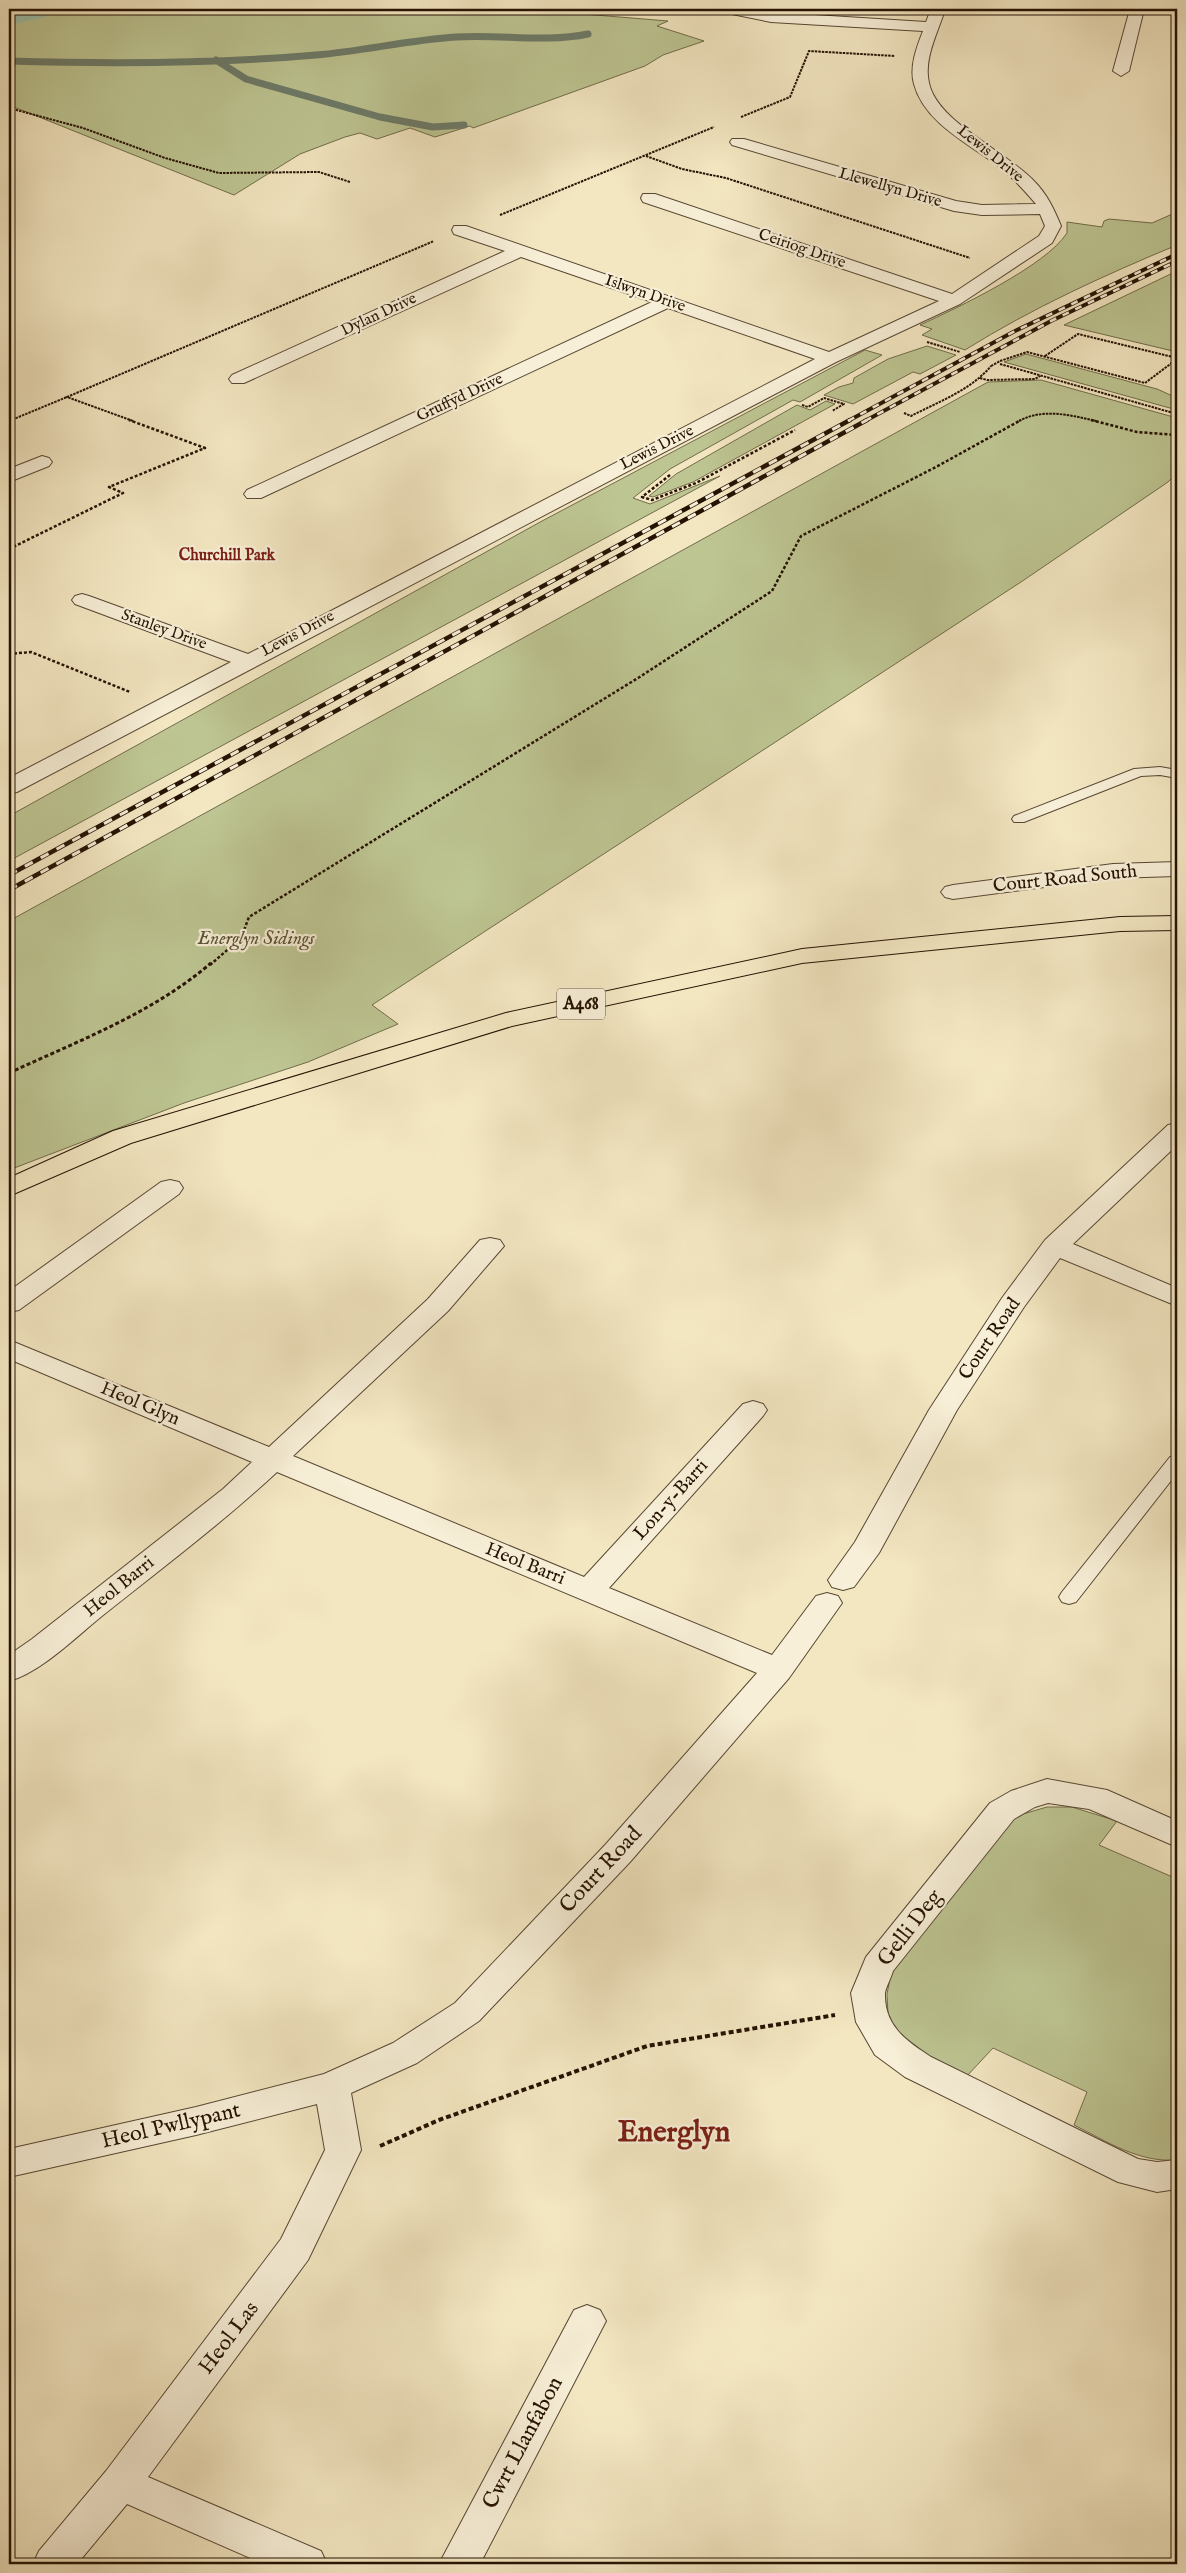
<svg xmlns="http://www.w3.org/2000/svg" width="1186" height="2573" viewBox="0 0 1186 2573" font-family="'IM FELL English',serif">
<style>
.green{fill:#bdc592;stroke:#716c4a}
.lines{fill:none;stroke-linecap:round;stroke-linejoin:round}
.stream{stroke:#6d7b69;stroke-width:7}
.river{fill:#9dc1ad;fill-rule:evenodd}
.lane-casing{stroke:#584733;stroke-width:2}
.street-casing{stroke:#584733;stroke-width:2}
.primary-casing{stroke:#251203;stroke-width:2}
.path-far3{stroke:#251203;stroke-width:2;stroke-dasharray:2.5 1;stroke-linecap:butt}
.path-far2{stroke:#251203;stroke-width:2.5;stroke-dasharray:3 2;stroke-linecap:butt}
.path-far1{stroke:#251203;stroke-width:3;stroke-dasharray:4 2.5;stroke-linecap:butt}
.path{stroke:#251203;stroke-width:4;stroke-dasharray:5 3;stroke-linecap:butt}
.lane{fill:#f7efd7;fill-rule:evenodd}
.street{fill:#f7efd7;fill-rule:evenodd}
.primary{fill:#f3e7c2;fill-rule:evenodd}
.rail-far1-casing{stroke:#251203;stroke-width:4}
.rail-casing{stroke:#251203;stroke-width:4.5}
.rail-far1{stroke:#f7efd7;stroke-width:2.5;stroke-dasharray:7;stroke-linecap:butt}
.rail{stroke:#f7efd7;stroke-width:3;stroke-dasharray:9;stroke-linecap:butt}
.path-bridge{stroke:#251203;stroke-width:2;stroke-dasharray:2.5 1;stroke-linecap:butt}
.labels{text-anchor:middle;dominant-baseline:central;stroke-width:4.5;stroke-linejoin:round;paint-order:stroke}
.far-street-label{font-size:16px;fill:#251203;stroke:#f7efd7}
.far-neighbourhood-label{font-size:16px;font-weight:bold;fill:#7a1f14;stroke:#f7efd7}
.shield{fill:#f7efd7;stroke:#645443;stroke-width:1}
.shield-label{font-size:18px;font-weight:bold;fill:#251203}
.street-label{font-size:19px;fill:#251203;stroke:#f7efd7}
.park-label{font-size:19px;font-style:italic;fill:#5a5135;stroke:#f7efd7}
.near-street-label{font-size:22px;fill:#251203;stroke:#f7efd7}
.near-district-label{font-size:29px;font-weight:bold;fill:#7a1f14;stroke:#f7efd7}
</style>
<rect width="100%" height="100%" fill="#f3e7c2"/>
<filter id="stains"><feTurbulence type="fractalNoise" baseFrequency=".004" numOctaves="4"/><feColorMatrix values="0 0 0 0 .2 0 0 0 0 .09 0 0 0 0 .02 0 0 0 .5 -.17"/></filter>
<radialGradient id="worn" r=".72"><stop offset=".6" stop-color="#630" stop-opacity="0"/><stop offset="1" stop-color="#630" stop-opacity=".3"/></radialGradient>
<!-- green -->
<path class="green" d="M 32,9 L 499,9 L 515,13 L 559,12 L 668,21 L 657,26 L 704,41 L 663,55 L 645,66 L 473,128 L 470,126 L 435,137 L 410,128 L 377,139 L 360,133 L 345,137 L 300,154 L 234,195 L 9,105 L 9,14 Z
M 1177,212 L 1177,245 C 1105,275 1032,308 965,350 L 922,335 L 932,329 L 920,325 C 957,308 1046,266 1067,233 L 1067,222 L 1102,227 L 1104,221 L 1109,219 L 1152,223 Z
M 1177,271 L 1177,352 L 1064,325 Z
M 927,346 L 956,355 L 920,374 L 913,372 L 853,404 L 824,395 L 839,387 L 853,383 L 854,378 L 888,359 Z
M 865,350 L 882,355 L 800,402 L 793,400 L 670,469 L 633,498 L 650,504 L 720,476 L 9,861 L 9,816 L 542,521 Z
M 1026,354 L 1157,389 L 1177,398 L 1177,410 L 1004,362 Z
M 1041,380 L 1177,418 L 1177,473 L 1168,482 L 1021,582 L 372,1005 L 398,1024 L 308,1062 L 184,1103 L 9,1170 L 9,921 L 988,382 Z
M 826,401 L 835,404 L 693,482 L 653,497 L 649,496 L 676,474 L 797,405 L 810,410 Z
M 1047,1807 L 1072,1807 L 1117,1821 L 1099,1845 L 1177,1879 L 1177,2160 C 1139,2163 1106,2141 1074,2125 L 1087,2092 L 993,2048 L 966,2077 L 910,2046 L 893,2026 L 888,2014 L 887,1994 L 891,1974 L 943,1905 L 1016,1816 Z"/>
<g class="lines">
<!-- stream -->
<path class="stream" d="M 216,60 L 246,79 L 380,117 L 433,127 L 464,125
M 9,61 C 111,64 214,64 316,55 C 363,51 409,40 456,37 C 500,34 545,43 588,34"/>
<!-- river -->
<path class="river" d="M 9,9 L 51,9 L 45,17 L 9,25 Z"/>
<defs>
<path id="lane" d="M 1160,767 L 1177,770 L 1177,778 L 1160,775 L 1141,776 L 1024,822 L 1014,822 L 1012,819 L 1014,816 L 1134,769 Z
M 1177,1455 L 1177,1473 L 1076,1602 L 1069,1604 L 1062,1602 L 1059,1597 L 1062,1592 L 1170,1457 Z"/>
<path id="street" d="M 720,9 L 926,22 L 931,9 L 945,9 C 939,31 923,58 929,83 C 937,122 1006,151 1034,181 C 1047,194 1054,209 1061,226 L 1052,243 L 960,304 L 836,362 L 17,792 L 9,794 L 9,778 L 231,662 L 75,604 L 72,600 L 75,596 L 82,594 L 89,596 L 248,654 L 815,359 L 668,308 L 261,498 L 247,498 L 244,494 L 247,490 L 652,302 L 521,257 L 244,383 L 232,383 L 229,379 L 232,375 L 505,251 L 454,234 L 452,230 L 454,226 L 466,226 L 829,352 L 939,301 L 643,202 L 641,198 L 643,194 L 655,194 L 952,294 L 1039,236 L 1045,226 L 1040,214 L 982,215 L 954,211 L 732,145 L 730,142 L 732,139 L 744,139 L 956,201 L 982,205 L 1036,204 C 1025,191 1014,179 1001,168 C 971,145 924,123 914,84 C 909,67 917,46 923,31 L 771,22 L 722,12 Z
M 1130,9 L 1144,9 L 1129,71 L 1121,76 L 1113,71 Z
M 42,456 L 49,458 L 52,462 L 49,466 L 9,482 L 9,469 Z
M 1177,862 L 1177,876 L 1113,878 L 953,899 L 945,897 L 941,892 L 945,887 L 953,885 L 1113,864 Z
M 1177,1123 L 1177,1145 L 1073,1244 L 1177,1288 L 1177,1306 L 1060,1258 L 1024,1307 L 957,1410 L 879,1553 L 854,1587 L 843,1590 L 832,1587 L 828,1580 L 855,1542 L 929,1410 L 1002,1298 L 1045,1240 L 1168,1125 Z
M 170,1180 L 179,1182 L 183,1188 L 179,1194 L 19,1310 L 9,1312 L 9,1291 L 161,1182 Z
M 490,1238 L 500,1240 L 504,1246 L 448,1311 L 293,1456 L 584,1577 L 743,1404 L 753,1401 L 763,1404 L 767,1410 L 763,1416 L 609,1588 L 772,1655 L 816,1596 L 827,1593 L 838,1596 L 842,1603 L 789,1678 L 630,1862 L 479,2021 L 417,2063 L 351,2093 L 361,2150 L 308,2260 L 148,2477 L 321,2551 L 327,2564 L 264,2564 L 127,2504 L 77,2564 L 33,2564 L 39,2551 L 106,2471 L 281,2239 L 325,2150 L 317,2104 L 196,2135 L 9,2177 L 9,2149 L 196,2107 L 324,2074 L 393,2043 L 455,2003 L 606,1844 L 757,1673 L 277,1472 C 222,1523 161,1569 102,1616 C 77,1636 40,1673 9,1681 L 9,1655 L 32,1639 L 223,1489 L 252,1462 L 9,1359 L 9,1340 L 269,1447 L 428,1299 L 480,1240 Z
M 1047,1779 L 1107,1790 L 1177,1821 L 1177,1847 L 1089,1809 L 1048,1803 L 1035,1807 L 1014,1819 L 893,1971 C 891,1978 886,1987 885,1993 C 884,2027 907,2041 931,2057 L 1138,2159 L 1157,2162 L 1177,2160 L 1177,2189 L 1157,2192 L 1118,2182 L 905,2077 L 875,2055 L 856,2022 L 851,1993 L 866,1957 L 990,1803 L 1011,1791 Z
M 587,2305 L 600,2310 L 606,2321 L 480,2564 L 439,2564 L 574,2310 Z"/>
<path id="primary" d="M 1177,916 L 1177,930 L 1120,931 L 802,963 L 512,1026 L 131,1143 L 9,1196 L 9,1178 L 113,1131 L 506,1013 L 802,949 L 1120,917 Z"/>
</defs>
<!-- lane casing -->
<use href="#lane" class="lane-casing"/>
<!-- street casing -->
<use href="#street" class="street-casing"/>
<!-- primary casing -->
<use href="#primary" class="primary-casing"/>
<!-- path-far3 -->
<path class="path-far3" d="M 9,108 L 83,128 L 165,158 L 219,173 L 319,172 L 350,182
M 741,117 L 790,97 L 809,51 L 895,56
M 646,156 L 682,169 L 726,178 L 970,258
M 500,215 L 714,127
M 927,342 L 960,352
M 1045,356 L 1078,334 L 1177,358
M 1000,361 L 1027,352 L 1145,383 L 1177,359
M 1000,364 L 1177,414
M 980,378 L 987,380 L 1035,379 L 1040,376
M 802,405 L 808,407 L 824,398 L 844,404 L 832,411
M 904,413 L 911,416 C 938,402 971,390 991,366
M 9,421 L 67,397
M 133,421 L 67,397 L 434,241
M 1019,421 C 1043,408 1070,415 1096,421"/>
<!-- path-far2 -->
<path class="path-far2" d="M 1091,420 L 1137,432 L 1177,435
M 9,421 L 11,420
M 670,475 L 642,497 L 652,500 L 696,483 L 795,430
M 9,549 L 123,493 L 109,487 L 205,448 L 129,420
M 9,654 L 31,652 L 130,692
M 210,965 L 241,938 L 249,917 L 638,678 L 772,591 L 801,536 L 936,467 L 1021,420"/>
<!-- path-far1 -->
<path class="path-far1" d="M 9,1073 C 78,1041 153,1013 211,963"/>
<!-- path -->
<path class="path" d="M 380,2146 L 439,2120 L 647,2046 L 835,2015"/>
<!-- lane -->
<use href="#lane" class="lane"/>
<!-- street -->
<use href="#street" class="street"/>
<!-- primary -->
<use href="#primary" class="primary"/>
<defs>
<path id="rail-far1" d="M 848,421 L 1015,331 L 1177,254
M 865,421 L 1051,321 L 1177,261"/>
<path id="rail" d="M 9,875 L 850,420
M 9,890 L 867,420"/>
</defs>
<!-- rail-far1 casing -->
<use href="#rail-far1" class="rail-far1-casing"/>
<!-- rail casing -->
<use href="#rail" class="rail-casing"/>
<!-- rail-far1 -->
<use href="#rail-far1" class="rail-far1"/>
<!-- rail -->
<use href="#rail" class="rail"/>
<!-- path-bridge -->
<path class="path-bridge" d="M 991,366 L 1000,361"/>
</g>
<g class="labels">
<!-- far-street labels -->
<g class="far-street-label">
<text transform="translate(990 154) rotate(39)">Lewis Drive</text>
<text transform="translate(890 188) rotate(16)">Llewellyn Drive</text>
<text transform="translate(802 249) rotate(19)">Ceiriog Drive</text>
<text transform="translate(645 294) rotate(19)">Islwyn Drive</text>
<text transform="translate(379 315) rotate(-25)">Dylan Drive</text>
<text transform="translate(460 398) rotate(-25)">Gruffyd Drive</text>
<text transform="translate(657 448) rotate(-27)">Lewis Drive</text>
<text transform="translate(164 630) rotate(20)">Stanley Drive</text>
<text transform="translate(298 634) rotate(-28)">Lewis Drive</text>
</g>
<!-- far-neighbourhood labels -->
<g class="far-neighbourhood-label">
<text x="227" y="556">Churchill Park</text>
</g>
<!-- shield labels -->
<rect class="shield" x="557" y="988.5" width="48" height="31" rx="4"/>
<g class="shield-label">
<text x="581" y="1004">A468</text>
</g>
<!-- street labels -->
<g class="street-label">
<text transform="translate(1065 879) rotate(-6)">Court Road South</text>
<text transform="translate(990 1339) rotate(-56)">Court Road</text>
<text transform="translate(140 1404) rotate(23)">Heol Glyn</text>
<text transform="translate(671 1500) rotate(-48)">Lon-y-Barri</text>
<text transform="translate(525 1564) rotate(22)">Heol Barri</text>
<text transform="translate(119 1587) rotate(-39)">Heol Barri</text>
</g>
<!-- park labels -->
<g class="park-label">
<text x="256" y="939">Energlyn Sidings</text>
</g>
<!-- near-street labels -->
<g class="near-street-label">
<text transform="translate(601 1870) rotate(-47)">Court Road</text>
<text transform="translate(910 1928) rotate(-52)">Gelli Deg</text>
<text transform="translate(171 2126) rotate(-13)">Heol Pwllypant</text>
<text transform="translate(229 2338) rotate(-53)">Heol Las</text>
<text transform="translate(523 2443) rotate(-62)">Cwrt Llanfabon</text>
</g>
<!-- near-district labels -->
<g class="near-district-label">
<text x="674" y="2133">Energlyn</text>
</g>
</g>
<!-- margin -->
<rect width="1186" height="2573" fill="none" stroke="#f3e7c2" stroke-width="30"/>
<rect x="10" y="10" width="1166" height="2553" fill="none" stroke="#251203" stroke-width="2.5"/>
<rect x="15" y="15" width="1156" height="2543" fill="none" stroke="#251203"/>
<rect width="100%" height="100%" filter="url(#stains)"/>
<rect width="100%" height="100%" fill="url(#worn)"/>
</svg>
